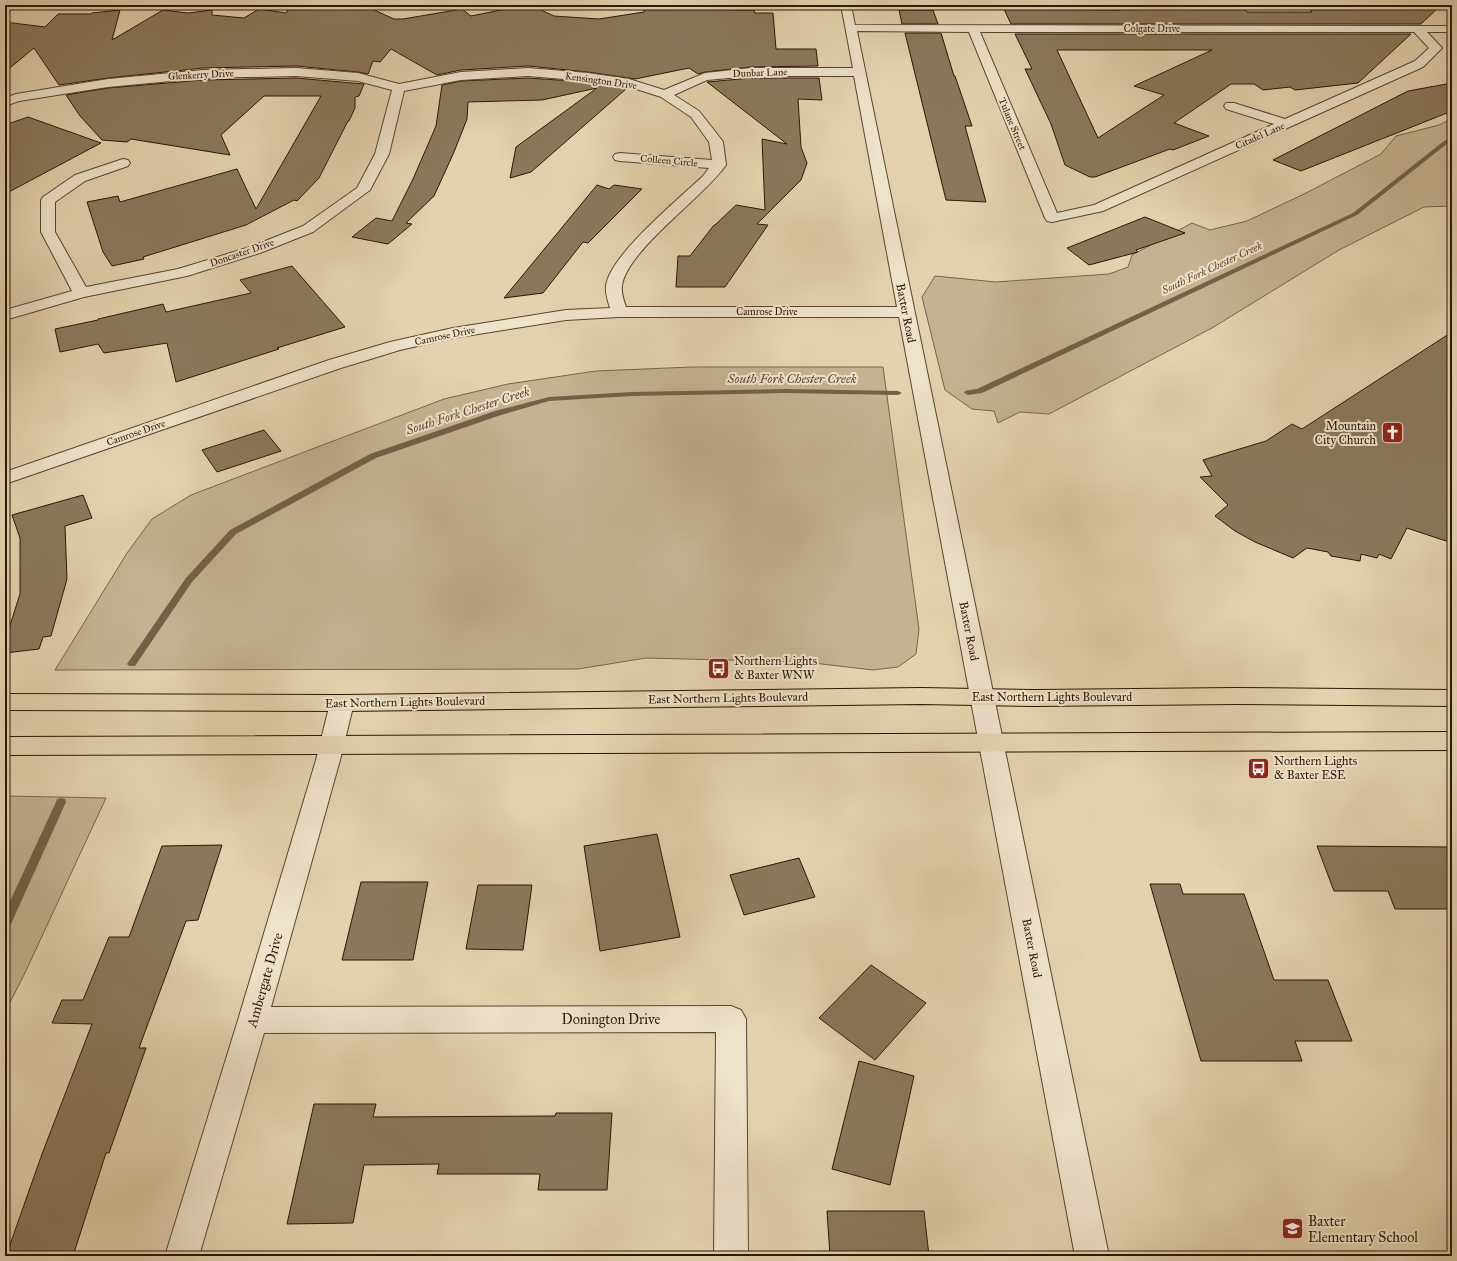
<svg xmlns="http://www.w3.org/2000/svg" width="1457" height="1261" viewBox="0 0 1457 1261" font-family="'IM FELL Great Primer',serif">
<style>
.green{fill:#c5b291;stroke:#78644a}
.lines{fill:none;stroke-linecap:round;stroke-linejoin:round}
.stream{fill:#746047;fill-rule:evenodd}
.building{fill:#8b785c;stroke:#2b1604;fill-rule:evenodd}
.minor-casing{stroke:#59452e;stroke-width:2}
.major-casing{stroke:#2b1604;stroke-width:2}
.minor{fill:#ede2ca;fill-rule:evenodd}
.major{fill:#e4d2ae;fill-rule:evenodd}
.labels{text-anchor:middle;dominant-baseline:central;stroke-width:4;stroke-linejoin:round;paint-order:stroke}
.far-street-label{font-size:10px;fill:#2b1604;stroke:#ede2ca}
.far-water-label{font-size:11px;font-style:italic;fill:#5c4831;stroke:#ede2ca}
.street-label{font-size:12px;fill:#2b1604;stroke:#ede2ca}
.poi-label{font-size:12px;fill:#2b1604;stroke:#ede2ca;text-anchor:start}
.water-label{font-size:13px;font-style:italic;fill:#5c4831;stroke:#ede2ca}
.near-street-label{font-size:14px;fill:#2b1604;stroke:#ede2ca}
.near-poi-label{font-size:14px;fill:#2b1604;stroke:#ede2ca;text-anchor:start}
</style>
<rect width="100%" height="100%" fill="#e4d2ae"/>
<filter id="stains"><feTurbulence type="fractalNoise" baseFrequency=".005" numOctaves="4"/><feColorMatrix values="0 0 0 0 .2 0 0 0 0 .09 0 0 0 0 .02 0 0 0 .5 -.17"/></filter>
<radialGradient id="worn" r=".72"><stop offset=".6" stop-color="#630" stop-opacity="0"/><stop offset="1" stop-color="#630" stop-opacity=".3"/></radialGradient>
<!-- green -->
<path class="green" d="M 1040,5 L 1118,5 L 1119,16 Z
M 1452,119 L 1452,206 L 1424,207 L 1339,250 L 1212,328 L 1049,414 L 1020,412 L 998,423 L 994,411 L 972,409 L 945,390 L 922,297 L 935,276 L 996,282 L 1109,274 L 1128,267 L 1132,255 L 1192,223 L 1210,230 L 1247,221 L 1306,193 L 1381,154 L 1396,136 L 1439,125 Z
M 692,367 L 883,367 L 919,629 L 916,654 L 898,667 L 873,670 L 805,662 L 646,658 L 578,669 L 55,670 L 127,553 L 152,519 L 191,495 L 444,399 L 508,384 L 596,371 Z
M 5,796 L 106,798 L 24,975 L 5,1012 Z"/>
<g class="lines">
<!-- stream -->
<path class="stream" d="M 1452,138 L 1452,142 L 1448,143 L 1357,215 L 982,393 L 968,395 L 964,393 L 965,391 L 977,389 L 1353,213 L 1444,141 Z
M 786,389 L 898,391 L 902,393 L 898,395 L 786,393 L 632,396 L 549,401 L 501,415 L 376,458 L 236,534 L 192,582 L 135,666 L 129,666 L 127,664 L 186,578 L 230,530 L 370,454 L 495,411 L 549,397 L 632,392 Z
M 61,798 L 65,799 L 66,802 L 11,924 L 9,927 L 5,929 L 5,912 L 56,802 L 57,799 Z"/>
</g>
<!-- building -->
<path class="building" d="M 291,5 L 363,5 L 394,19 L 403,19 L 462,9 L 471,16 L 526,5 L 530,5 L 554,16 L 599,19 L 644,12 L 645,9 L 754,10 L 755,13 L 773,13 L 776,49 L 816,49 L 818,66 L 751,67 L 705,72 L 698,74 L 689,68 L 635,79 L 588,72 L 528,66 L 461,70 L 437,75 L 391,49 L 380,62 L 373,61 L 368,74 L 358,72 L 296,66 L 203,68 L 108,78 L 59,85 L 34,48 L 5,72 L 5,22 L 45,27 L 58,14 L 91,14 L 92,13 L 120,10 L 112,40 L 163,10 L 188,13 L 212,10 L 212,15 L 244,18 L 259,9 L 286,13 Z
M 1118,6 L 1243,7 L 1247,12 L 1312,12 L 1308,7 L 1438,8 L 1421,24 L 1011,24 L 1004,9 L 1120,10 Z
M 899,10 L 933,10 L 938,24 L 902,24 Z
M 905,33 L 941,33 L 954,76 L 955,76 L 972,126 L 965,126 L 986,202 L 946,200 Z
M 1015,34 L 1411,34 L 1358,83 L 1295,90 L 1290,87 L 1263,90 L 1254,84 L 1231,84 L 1174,123 L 1209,136 L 1173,150 L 1170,149 L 1095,177 L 1090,177 L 1065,165 L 1051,124 L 1025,69 L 1032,69 ZM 1057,50 L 1212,50 L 1134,86 L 1164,95 L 1098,138 Z
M 296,78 L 364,84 L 359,96 L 355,97 L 355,108 L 349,121 L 348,121 L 319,178 L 297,201 L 294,200 L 246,225 L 143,257 L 144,259 L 112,266 L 103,252 L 87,202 L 118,196 L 120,202 L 237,169 L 256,209 L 321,96 L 264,96 L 221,135 L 230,155 L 131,139 L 127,142 L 102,140 L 80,116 L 66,95 L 108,88 L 203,80 Z
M 528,78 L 588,82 L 624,87 L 626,89 L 531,172 L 510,178 L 516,147 L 597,88 L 542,100 L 468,102 L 467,119 L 454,152 L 434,196 L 406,223 L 412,224 L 388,244 L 352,237 L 376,218 L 392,221 L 413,179 L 436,126 L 442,85 L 461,81 Z
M 751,78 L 819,78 L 822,100 L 798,99 L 801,147 L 807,163 L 801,180 L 757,224 L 768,225 L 725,287 L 676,287 L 678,256 L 690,256 L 714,225 L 715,225 L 736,205 L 765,210 L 762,139 L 787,144 L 707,82 Z
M 1452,83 L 1452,111 L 1301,171 L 1273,160 L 1408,91 Z
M 28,117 L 101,143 L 5,194 L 5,125 Z
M 597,185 L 609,189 L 614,185 L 642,189 L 588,243 L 583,242 L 543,293 L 504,298 Z
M 1145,217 L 1185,233 L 1136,250 L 1138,252 L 1089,265 L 1067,248 Z
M 292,266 L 345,327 L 277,348 L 279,349 L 176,382 L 167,343 L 104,353 L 98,344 L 60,352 L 55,329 L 98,320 L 98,319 L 163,304 L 166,312 L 251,293 L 240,280 Z
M 1452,332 L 1452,543 L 1407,528 L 1391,559 L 1379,554 L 1377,558 L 1361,554 L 1360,561 L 1331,556 L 1328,552 L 1307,548 L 1293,558 L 1255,542 L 1235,531 L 1215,516 L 1228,505 L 1200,477 L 1212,476 L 1203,460 L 1266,441 L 1292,424 L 1302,429 Z
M 264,430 L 281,451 L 217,472 L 202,450 Z
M 83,495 L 92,518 L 65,526 L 67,579 L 51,636 L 43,637 L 39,649 L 5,653 L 5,641 L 20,594 L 20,538 L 12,515 Z
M 657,834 L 680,937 L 600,951 L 584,846 Z
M 222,845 L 198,920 L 186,921 L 139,1048 L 146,1048 L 109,1153 L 106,1153 L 73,1256 L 6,1256 L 42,1154 L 92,1024 L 52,1023 L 62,1000 L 83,1000 L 109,937 L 129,937 L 162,846 Z
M 1317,846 L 1452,847 L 1452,909 L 1395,909 L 1388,891 L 1334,891 Z
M 799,858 L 815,897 L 744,915 L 730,875 Z
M 361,882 L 428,882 L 413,960 L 342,960 Z
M 1150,884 L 1180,884 L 1183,894 L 1244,894 L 1274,980 L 1328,980 L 1352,1041 L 1295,1041 L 1302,1061 L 1201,1061 Z
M 478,885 L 532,885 L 523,950 L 466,949 Z
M 871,965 L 926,1003 L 875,1060 L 819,1018 Z
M 859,1061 L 914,1076 L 890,1185 L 832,1169 Z
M 314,1104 L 376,1104 L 373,1117 L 555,1116 L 556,1113 L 612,1113 L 607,1190 L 538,1190 L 540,1174 L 437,1174 L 439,1164 L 364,1165 L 353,1223 L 287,1224 Z
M 827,1211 L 924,1211 L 929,1256 L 830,1256 Z"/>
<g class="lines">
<defs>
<path id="minor" d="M 841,5 L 851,5 L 855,25 L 1452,26 L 1452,32 L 1427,32 L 1442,48 L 1423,67 L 1103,211 L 1052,222 L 1047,221 L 1045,218 L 969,32 L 857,31 L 1109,1256 L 1075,1256 L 899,317 L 619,317 L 566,320 L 453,338 L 400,350 L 341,368 L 5,484 L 5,472 L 329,360 L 390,342 L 453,328 L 566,310 L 610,308 C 608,301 605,293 606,286 C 609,256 680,198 703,176 L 709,168 L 620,161 L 615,160 L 613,157 L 615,154 L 620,153 L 712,160 L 709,142 L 691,117 L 661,97 L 627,86 L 588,81 L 528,76 L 461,80 L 404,91 L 389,154 L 370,190 L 313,232 L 260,253 L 187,276 L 84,297 L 5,320 L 5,310 L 72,291 L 41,232 L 41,200 L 43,197 L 75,175 L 123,159 L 128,160 L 130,163 L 128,166 L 85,181 L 55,202 L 55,232 L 86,287 L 178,269 L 250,247 L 303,226 L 357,188 L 375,154 L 392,90 L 358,81 L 296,76 L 203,78 L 108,87 L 19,101 L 5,106 L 5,98 L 16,94 L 108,79 L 203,70 L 296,68 L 358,73 L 399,84 L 461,72 L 528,68 L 588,73 L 629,79 L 664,90 L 705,73 L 751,68 L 853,68 ZM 980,32 L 1414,32 L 1429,48 L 1415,61 L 1285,119 L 1234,103 L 1226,103 L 1224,106 L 1226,109 L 1274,124 L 1094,205 L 1057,213 ZM 751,76 L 854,76 L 897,307 L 626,307 C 624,301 621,293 622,286 C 626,251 704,197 726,165 L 723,142 L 721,139 L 699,111 L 674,95 L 707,80 Z
M 342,695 L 350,697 L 354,703 L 340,760 L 271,1007 L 731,1006 L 741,1010 L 746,1019 L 748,1256 L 714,1256 L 716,1032 L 264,1033 L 199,1256 L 165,1256 L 238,1020 L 316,760 L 330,703 L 334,697 Z"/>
<path id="major" d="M 921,688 L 1034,690 L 1236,688 L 1452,690 L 1452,706 L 1236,704 L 1034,706 L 921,704 L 342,711 L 5,710 L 5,694 L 342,695 Z
M 1452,732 L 1452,750 L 5,755 L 5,737 Z"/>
</defs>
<!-- minor casing -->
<use href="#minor" class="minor-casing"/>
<!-- major casing -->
<use href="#major" class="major-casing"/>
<!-- minor -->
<use href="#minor" class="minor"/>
<!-- major -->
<use href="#major" class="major"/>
</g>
<!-- icons -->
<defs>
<symbol id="church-square" viewBox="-11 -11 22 22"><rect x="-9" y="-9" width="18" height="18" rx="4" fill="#8f2418" stroke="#ede2ca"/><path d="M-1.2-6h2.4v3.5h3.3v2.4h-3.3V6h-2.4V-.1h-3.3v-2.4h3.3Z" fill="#fff"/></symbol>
<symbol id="bus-square" viewBox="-11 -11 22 22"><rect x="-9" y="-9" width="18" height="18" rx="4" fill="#8f2418" stroke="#ede2ca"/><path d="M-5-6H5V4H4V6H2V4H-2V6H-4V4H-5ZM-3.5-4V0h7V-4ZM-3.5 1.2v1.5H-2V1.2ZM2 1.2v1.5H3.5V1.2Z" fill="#fff"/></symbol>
<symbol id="school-square" viewBox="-11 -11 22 22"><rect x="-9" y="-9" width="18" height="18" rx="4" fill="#8f2418" stroke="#ede2ca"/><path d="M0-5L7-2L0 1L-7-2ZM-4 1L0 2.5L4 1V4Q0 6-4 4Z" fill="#fff"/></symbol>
</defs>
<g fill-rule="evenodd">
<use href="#church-square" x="1380" y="420" width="25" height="25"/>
<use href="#bus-square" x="706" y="656" width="25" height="25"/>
<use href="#bus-square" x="1246" y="756" width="25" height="25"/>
<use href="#school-square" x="1280" y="1216" width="25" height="25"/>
</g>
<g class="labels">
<!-- far-street labels -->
<g class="far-street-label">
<text x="1152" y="29">Colgate Drive</text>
<text transform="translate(760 73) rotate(-2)">Dunbar Lane</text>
<text transform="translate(201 75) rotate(-3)">Glenkerry Drive</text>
<text transform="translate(601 81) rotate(8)">Kensington Drive</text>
<text transform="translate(1012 124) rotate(67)">Tulane Street</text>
<text transform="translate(1260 136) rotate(-24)">Citadel Lane</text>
<text transform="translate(669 161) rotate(5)">Colleen Circle</text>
<text transform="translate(242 253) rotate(-19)">Doncaster Drive</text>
<text x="767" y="312">Camrose Drive</text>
<text transform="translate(445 336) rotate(-12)">Camrose Drive</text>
<text transform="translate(136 433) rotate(-19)">Camrose Drive</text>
</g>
<!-- far-water labels -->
<g class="far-water-label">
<text transform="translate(1212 268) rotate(-25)">South Fork Chester Creek</text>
</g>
<!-- street labels -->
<g class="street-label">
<text transform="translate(906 313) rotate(79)">Baxter Road</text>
<text transform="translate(969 631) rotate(79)">Baxter Road</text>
<text x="1052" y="697">East Northern Lights Boulevard</text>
<text transform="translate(728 698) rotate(-1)">East Northern Lights Boulevard</text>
<text transform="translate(405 702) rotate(-1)">East Northern Lights Boulevard</text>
<text transform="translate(1032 948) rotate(79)">Baxter Road</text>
</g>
<!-- poi labels -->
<g class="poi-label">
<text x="1376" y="426" text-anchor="end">Mountain<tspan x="1376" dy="14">City Church</tspan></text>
<text x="734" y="661">Northern Lights<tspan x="734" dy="14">&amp; Baxter WNW</tspan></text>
<text x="1274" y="761">Northern Lights<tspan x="1274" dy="14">&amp; Baxter ESE</tspan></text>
</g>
<!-- water labels -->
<g class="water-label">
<text x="792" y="379">South Fork Chester Creek</text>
<text transform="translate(468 411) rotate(-18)">South Fork Chester Creek</text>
</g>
<!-- near-street labels -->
<g class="near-street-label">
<text transform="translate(265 980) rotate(-74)">Ambergate Drive</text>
<text x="611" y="1019">Donington Drive</text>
</g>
<!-- near-poi labels -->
<g class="near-poi-label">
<text x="1308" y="1221">Baxter<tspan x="1308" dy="16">Elementary School</tspan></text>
</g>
</g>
<!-- margin -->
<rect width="1457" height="1261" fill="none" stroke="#e4d2ae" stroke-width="20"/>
<rect x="6" y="6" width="1445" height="1249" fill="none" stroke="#2b1604" stroke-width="2"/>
<rect x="10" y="10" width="1437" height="1241" fill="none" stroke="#2b1604"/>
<rect width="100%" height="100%" filter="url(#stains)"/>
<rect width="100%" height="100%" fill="url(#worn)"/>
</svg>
